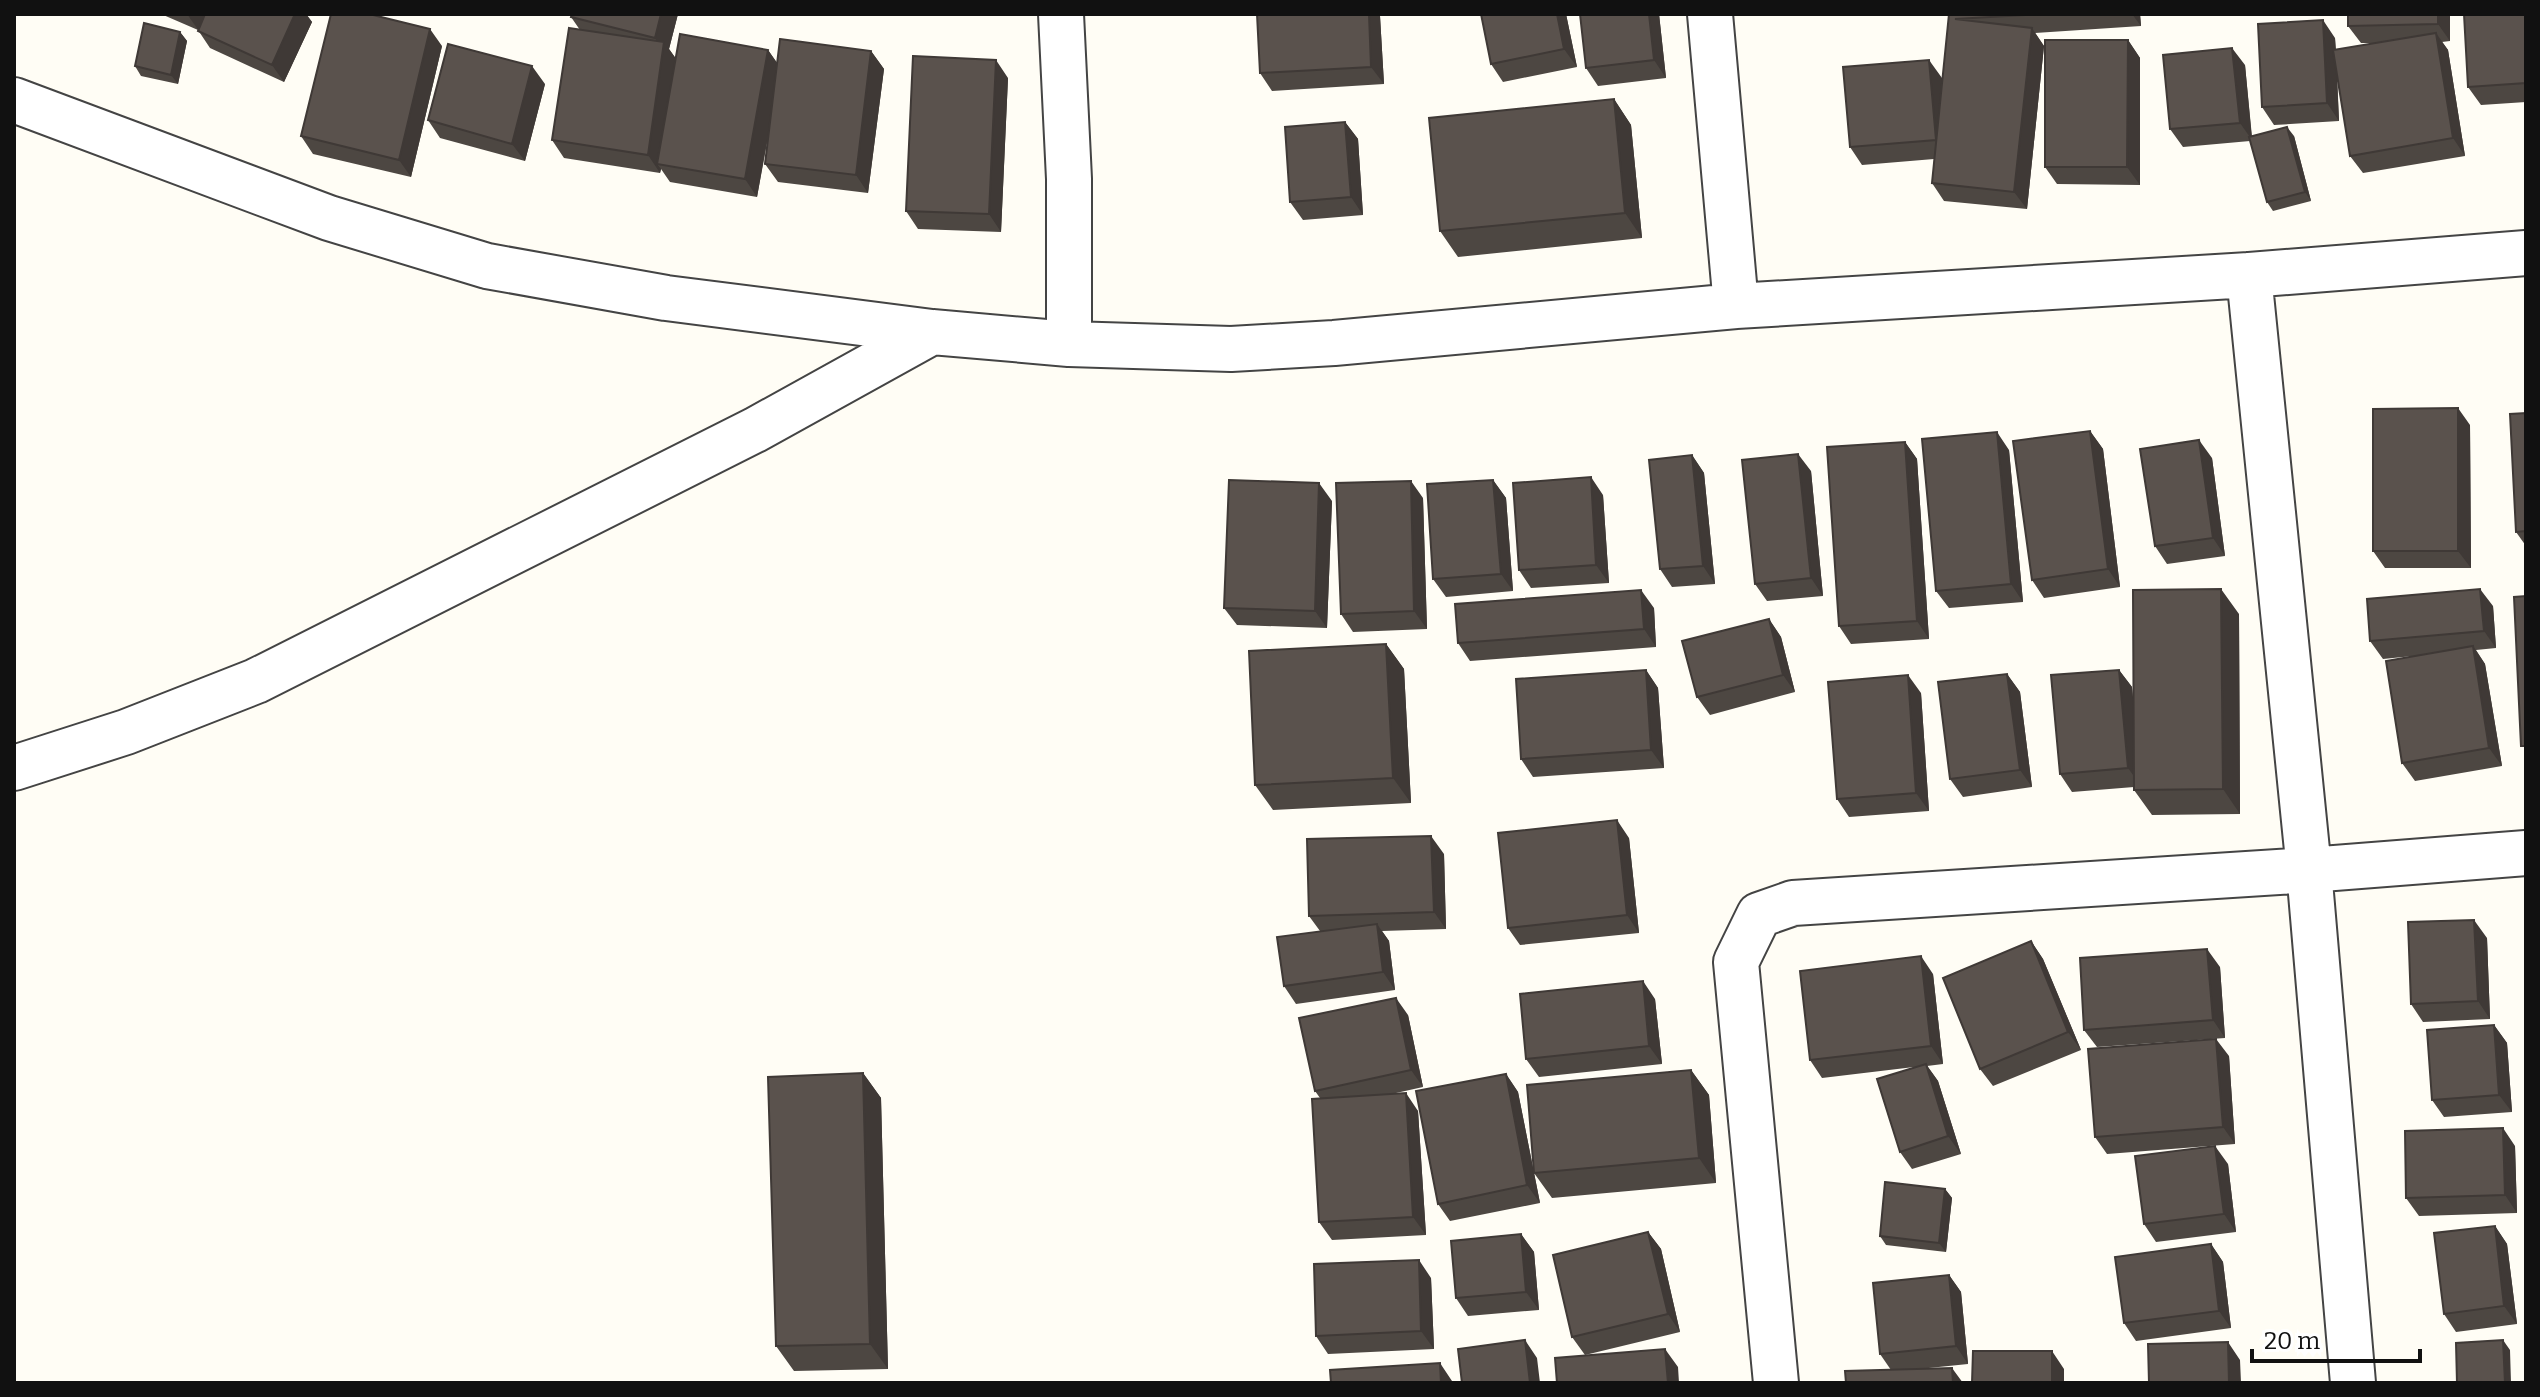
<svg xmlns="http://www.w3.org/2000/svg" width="2540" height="1397" viewBox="0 0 2540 1397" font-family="Bitter,serif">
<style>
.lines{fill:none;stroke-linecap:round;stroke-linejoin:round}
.minor-casing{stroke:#444;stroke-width:48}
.minor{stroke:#fff;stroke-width:44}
.wall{fill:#4d4742}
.shaded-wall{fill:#3f3936}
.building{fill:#5a524d;stroke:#3f3936;stroke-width:2}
</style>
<rect width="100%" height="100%" fill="#fffdf5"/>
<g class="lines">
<defs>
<path id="minor" d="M 1061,14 L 1069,179 L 1069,344
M 1710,14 L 1736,306
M 14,100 L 329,218 L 487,266 L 666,298 L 932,332 L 1069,344 L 1231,349 L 1334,343 L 1736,306 L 2249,275 L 2526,253
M 2249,275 L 2309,870 L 2353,1383
M 14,768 L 126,732 L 256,681 L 755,430 L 932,332
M 1776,1383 L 1736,962 L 1759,915 L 1793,903 L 2309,870 L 2526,853"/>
</defs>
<!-- minor casing -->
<use href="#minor" class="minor-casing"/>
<!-- minor -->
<use href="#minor" class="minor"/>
</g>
<!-- wall -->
<path class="wall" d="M 161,14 L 306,14 L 312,22 L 284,82 L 210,48 L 198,30 Z
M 572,14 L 678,14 L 669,49 L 676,59 L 768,50 L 777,63 L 871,51 L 884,69 L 868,193 L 778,182 L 765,164 L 770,127 L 757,197 L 670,182 L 661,169 L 660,173 L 564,158 L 552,140 L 580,30 L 571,17 Z
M 1257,14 L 1379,14 L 1380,16 L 1384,84 L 1272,91 L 1260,73 Z
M 1566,14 L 1577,67 L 1503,82 L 1491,64 Z
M 1580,14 L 1659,14 L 1666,78 L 1598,86 L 1586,68 Z
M 1949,14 L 2140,14 L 2141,26 L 2035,33 L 2044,46 L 2027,209 L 1944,201 L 1932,183 L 1934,159 L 1862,165 L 1850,147 L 1942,78 L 1942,84 Z
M 2450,14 L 2450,41 L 2442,42 L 2448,50 L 2465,156 L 2363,173 L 2350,156 L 2337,73 L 2339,121 L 2274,125 L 2262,107 L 2335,38 L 2336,50 L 2375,43 L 2361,43 L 2348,26 Z
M 2526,14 L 2526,102 L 2481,105 L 2468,87 Z
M 180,32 L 187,41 L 178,84 L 141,76 L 135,66 Z
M 2128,40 L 2140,58 L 2140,185 L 2057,184 L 2045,167 Z
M 442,46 L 411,177 L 313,154 L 301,136 Z
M 2245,65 L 2252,137 L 2294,136 L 2311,201 L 2273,211 L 2267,202 L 2250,141 L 2183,147 L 2170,129 Z
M 1008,78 L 1001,232 L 918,229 L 906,211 Z
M 545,84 L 525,161 L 440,138 L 428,120 Z
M 1614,99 L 1631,125 L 1642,238 L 1458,257 L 1440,231 Z
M 1345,122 L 1358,139 L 1363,215 L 1303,220 L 1290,202 Z
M 2526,413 L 2526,546 L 2516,532 Z
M 2470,425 L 2471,568 L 2385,568 L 2373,551 Z
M 2090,431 L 2103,449 L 2120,587 L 2044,598 L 2032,580 Z
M 1905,442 L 1917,459 L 1929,639 L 1851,644 L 1839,626 Z
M 2009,450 L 2023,602 L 1949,608 L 1936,591 Z
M 1692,455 L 1704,473 L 1715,584 L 1672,587 L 1660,569 Z
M 2212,458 L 2225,556 L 2167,564 L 2155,546 Z
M 1811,471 L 1823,596 L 1767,601 L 1755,584 Z
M 1493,480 L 1506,498 L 1513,591 L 1446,597 L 1433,579 Z
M 1603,495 L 1609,583 L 1531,588 L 1519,570 Z
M 1423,498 L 1427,629 L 1353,632 L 1341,614 Z
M 1332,501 L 1327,628 L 1237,625 L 1224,608 Z
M 2493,606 L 2496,648 L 2476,650 L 2485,664 L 2502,766 L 2415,781 L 2402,763 L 2413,656 L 2383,659 L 2370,641 Z
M 1654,608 L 1656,647 L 1470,661 L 1458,643 Z
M 2239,614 L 2240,814 L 2152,815 L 2134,790 L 2134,787 L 2072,792 L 2060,774 L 2119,670 L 2132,687 L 2134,709 Z
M 1769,619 L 1781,637 L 1795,692 L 1710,715 L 1697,697 Z
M 1386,644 L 1404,669 L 1411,803 L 1273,810 L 1255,785 Z
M 1646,670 L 1658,688 L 1664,768 L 1533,777 L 1521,759 Z
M 2007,674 L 2020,692 L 2032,787 L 1963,797 L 1950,779 Z
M 1921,693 L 1929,811 L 1849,817 L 1837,799 Z
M 1629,838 L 1639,933 L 1520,945 L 1508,928 Z
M 1444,854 L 1446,929 L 1382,931 L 1389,941 L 1395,990 L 1296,1004 L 1284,986 L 1320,931 L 1309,916 Z
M 2487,938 L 2490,1019 L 2423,1022 L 2411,1004 Z
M 2031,941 L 2043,959 L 2081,1050 L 1993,1086 L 1980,1069 Z
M 2220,967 L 2225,1038 L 2097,1047 L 2084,1030 Z
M 1933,974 L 1943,1064 L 1927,1066 L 1938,1081 L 1961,1154 L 1912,1169 L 1900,1152 L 1914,1067 L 1822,1078 L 1810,1060 Z
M 1655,999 L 1662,1064 L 1539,1077 L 1526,1059 Z
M 1408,1015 L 1423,1087 L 1396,1093 L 1418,1111 L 1426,1235 L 1332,1240 L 1319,1222 L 1320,1098 L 1315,1091 Z
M 2494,1025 L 2507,1043 L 2512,1112 L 2444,1117 L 2432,1100 Z
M 2229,1056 L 2235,1144 L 2107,1154 L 2095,1137 Z
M 1691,1070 L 1709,1095 L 1716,1183 L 1552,1198 L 1534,1173 Z
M 863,1073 L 881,1098 L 888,1369 L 794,1371 L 776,1346 Z
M 1506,1074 L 1518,1092 L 1540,1203 L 1450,1221 L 1438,1204 Z
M 2515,1146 L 2517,1213 L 2419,1216 L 2406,1198 Z
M 2228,1164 L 2236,1232 L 2156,1242 L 2144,1224 Z
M 1945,1189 L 1952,1198 L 1946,1252 L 1886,1245 L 1880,1236 Z
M 2495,1226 L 2507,1244 L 2517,1324 L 2456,1332 L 2444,1314 Z
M 1648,1232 L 1661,1249 L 1680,1332 L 1585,1355 L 1572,1337 Z
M 1521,1234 L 1534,1252 L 1539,1310 L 1468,1316 L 1456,1298 Z
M 2211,1244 L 2223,1262 L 2231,1328 L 2136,1341 L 2124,1323 Z
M 1949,1275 L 1961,1292 L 1968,1364 L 1919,1369 L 1891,1370 L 1880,1354 Z
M 1431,1278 L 1434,1349 L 1328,1354 L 1316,1336 Z"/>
<!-- shaded-wall -->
<path class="shaded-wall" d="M 187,14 L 206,14 L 199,31 Z
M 295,14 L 306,14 L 312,22 L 284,82 L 272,65 Z
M 661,14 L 678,14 L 669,49 L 677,60 L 657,164 L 661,169 L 660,173 L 648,155 L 663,50 L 655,38 Z
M 1369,14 L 1379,14 L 1380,16 L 1384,84 L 1371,67 Z
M 1557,14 L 1566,14 L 1577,67 L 1564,49 Z
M 1649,14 L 1659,14 L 1666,78 L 1654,60 Z
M 2132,14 L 2140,14 L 2141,26 Z
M 2438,14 L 2450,14 L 2450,41 L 2438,24 Z
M 2323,20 L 2335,38 L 2339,121 L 2327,103 Z
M 2032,28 L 2044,46 L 2027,209 L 2014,192 Z
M 430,29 L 442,46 L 411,177 L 399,160 Z
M 180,32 L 187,41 L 178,84 L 171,75 Z
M 2436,33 L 2448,50 L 2465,156 L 2453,138 Z
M 2128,40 L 2140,58 L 2140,185 L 2127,167 Z
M 2232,48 L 2245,65 L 2252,140 L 2240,123 Z
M 768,50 L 780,67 L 757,197 L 745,179 Z
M 871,51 L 884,69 L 868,193 L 856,175 Z
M 996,60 L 1008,78 L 1001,232 L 989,214 Z
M 1929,60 L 1942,78 L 1948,158 L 1936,140 Z
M 532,66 L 545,84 L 525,161 L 512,144 Z
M 1614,99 L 1631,125 L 1642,238 L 1625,213 Z
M 1345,122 L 1358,139 L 1363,215 L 1351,197 Z
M 2287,127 L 2294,136 L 2311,201 L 2305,192 Z
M 2458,408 L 2470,425 L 2471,568 L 2458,551 Z
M 2090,431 L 2103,449 L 2120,587 L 2108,569 Z
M 1997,432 L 2009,450 L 2023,602 L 2011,584 Z
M 2199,440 L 2212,458 L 2225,556 L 2213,538 Z
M 1905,442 L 1917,459 L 1929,639 L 1917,621 Z
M 1798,454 L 1811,471 L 1823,596 L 1811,578 Z
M 1692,455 L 1704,473 L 1715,584 L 1703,566 Z
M 1591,477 L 1603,495 L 1609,583 L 1596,565 Z
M 1493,480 L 1506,498 L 1513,591 L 1501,574 Z
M 1411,481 L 1423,498 L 1427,629 L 1414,611 Z
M 1319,483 L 1332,501 L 1327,628 L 1315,611 Z
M 2221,589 L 2239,614 L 2240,814 L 2223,789 Z
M 2480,589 L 2493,606 L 2496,648 L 2484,631 Z
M 1641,590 L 1654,608 L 1656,647 L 1644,629 Z
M 1769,619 L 1781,637 L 1795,692 L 1783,675 Z
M 1386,644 L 1404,669 L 1411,803 L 1393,778 Z
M 2473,646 L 2485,664 L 2502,766 L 2489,748 Z
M 1646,670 L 1658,688 L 1664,768 L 1651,750 Z
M 2119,670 L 2132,687 L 2141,786 L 2128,768 Z
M 2007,674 L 2020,692 L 2032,787 L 2020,770 Z
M 1908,675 L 1921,693 L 1929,811 L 1916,793 Z
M 1617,820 L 1629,838 L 1639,933 L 1627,915 Z
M 1431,836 L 1444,854 L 1446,929 L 1434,912 Z
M 2474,920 L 2487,938 L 2490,1019 L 2478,1001 Z
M 1377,924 L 1389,941 L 1395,990 L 1383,972 Z
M 2031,941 L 2043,959 L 2081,1050 L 2068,1032 Z
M 2207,949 L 2220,967 L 2225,1038 L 2213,1020 Z
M 1921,956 L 1933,974 L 1943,1064 L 1931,1046 Z
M 1643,981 L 1655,999 L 1662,1064 L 1649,1046 Z
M 1396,998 L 1408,1015 L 1423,1087 L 1411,1070 Z
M 2494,1025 L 2507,1043 L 2512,1112 L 2499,1095 Z
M 2216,1039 L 2229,1056 L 2235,1144 L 2223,1127 Z
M 1926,1064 L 1938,1081 L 1961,1154 L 1948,1136 Z
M 1691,1070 L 1709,1095 L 1716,1183 L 1699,1158 Z
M 863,1073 L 881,1098 L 888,1369 L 870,1344 Z
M 1506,1074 L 1518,1092 L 1540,1203 L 1527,1185 Z
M 1406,1093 L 1418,1111 L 1426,1235 L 1413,1217 Z
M 2503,1128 L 2515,1146 L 2517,1213 L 2505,1195 Z
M 2215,1146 L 2228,1164 L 2236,1232 L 2224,1214 Z
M 1945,1189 L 1952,1198 L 1946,1252 L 1939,1243 Z
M 2495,1226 L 2507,1244 L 2517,1324 L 2504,1306 Z
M 1648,1232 L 1661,1249 L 1680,1332 L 1668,1314 Z
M 1521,1234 L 1534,1252 L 1539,1310 L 1526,1292 Z
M 2211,1244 L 2223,1262 L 2231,1328 L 2219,1311 Z
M 1419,1260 L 1431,1278 L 1434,1349 L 1421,1331 Z
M 1949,1275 L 1961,1292 L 1968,1364 L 1956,1346 Z
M 1525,1340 L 1537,1358 L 1540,1383 L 1530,1383 Z
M 2503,1340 L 2510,1350 L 2511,1383 L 2505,1383 Z
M 2228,1342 L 2240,1360 L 2241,1383 L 2229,1383 Z
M 1665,1349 L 1678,1367 L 1679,1383 L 1668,1383 Z
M 2052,1351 L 2064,1369 L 2064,1383 L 2052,1383 Z
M 1440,1363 L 1452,1381 L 1453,1383 L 1441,1383 Z
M 1952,1368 L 1963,1383 L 1953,1383 Z"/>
<!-- building -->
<path class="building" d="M 205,14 L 295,14 L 272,65 L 198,31 Z
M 331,14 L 369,14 L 430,29 L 399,160 L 301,136 Z
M 572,14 L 661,14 L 655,38 L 571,17 Z
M 1257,14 L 1369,14 L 1371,67 L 1260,73 Z
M 1481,14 L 1557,14 L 1564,49 L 1491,64 Z
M 1580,14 L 1649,14 L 1654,60 L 1586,68 Z
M 1949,14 L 2041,14 L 1955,19 L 2032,28 L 2014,192 L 1932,183 Z
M 2348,14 L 2438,14 L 2438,24 L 2348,26 Z
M 2464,14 L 2526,14 L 2526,83 L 2468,87 Z
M 2323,20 L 2327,103 L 2262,107 L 2258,24 Z
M 144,23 L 180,32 L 171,75 L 135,66 Z
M 569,28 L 664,42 L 648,155 L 552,140 Z
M 2436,33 L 2453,138 L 2350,156 L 2333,50 Z
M 680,34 L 768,50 L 745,179 L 657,164 Z
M 780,39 L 871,51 L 856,175 L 765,164 Z
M 2045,40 L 2128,40 L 2127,167 L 2045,167 Z
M 448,44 L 532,66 L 512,144 L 428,120 Z
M 2232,48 L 2240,123 L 2170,129 L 2163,55 Z
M 913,56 L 996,60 L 989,214 L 906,211 Z
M 1929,60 L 1936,140 L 1850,147 L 1843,67 Z
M 1614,99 L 1625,213 L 1440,231 L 1429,118 Z
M 1345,122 L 1351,197 L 1290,202 L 1285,127 Z
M 2287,127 L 2305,192 L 2267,202 L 2249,137 Z
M 2458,408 L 2458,551 L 2373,551 L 2373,409 Z
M 2526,413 L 2526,531 L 2516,532 L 2510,414 Z
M 2090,431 L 2108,569 L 2032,580 L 2013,441 Z
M 1997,432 L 2011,584 L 1936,591 L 1922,439 Z
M 2199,440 L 2213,538 L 2155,546 L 2140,449 Z
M 1905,442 L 1917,621 L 1839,626 L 1827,447 Z
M 1798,454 L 1811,578 L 1755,584 L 1742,460 Z
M 1692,455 L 1703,566 L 1660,569 L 1649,460 Z
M 1591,477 L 1596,565 L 1519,570 L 1513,483 Z
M 1229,480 L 1319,483 L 1315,611 L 1224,608 Z
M 1493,480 L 1501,574 L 1433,579 L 1427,484 Z
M 1411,481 L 1414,611 L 1341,614 L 1336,483 Z
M 2221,589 L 2223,789 L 2134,790 L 2133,590 Z
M 2480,589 L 2484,631 L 2370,641 L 2367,599 Z
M 1641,590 L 1644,629 L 1458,643 L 1455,604 Z
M 2526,596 L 2526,746 L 2521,746 L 2514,597 Z
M 1769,619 L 1783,675 L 1697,697 L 1682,641 Z
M 1386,644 L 1393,778 L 1255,785 L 1249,651 Z
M 2473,646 L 2489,748 L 2402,763 L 2386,661 Z
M 1646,670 L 1651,750 L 1521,759 L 1516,679 Z
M 2119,670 L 2128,768 L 2060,774 L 2051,675 Z
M 2007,674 L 2020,770 L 1950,779 L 1938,682 Z
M 1908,675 L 1916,793 L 1837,799 L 1828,682 Z
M 1617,820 L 1627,915 L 1508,928 L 1498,833 Z
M 1431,836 L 1434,912 L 1309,916 L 1307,839 Z
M 2474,920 L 2478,1001 L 2411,1004 L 2408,922 Z
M 1377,924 L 1383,972 L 1284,986 L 1277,937 Z
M 2031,941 L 2068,1032 L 1980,1069 L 1943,978 Z
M 2207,949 L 2213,1020 L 2084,1030 L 2080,958 Z
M 1921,956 L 1931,1046 L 1810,1060 L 1800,971 Z
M 1643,981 L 1649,1046 L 1526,1059 L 1520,994 Z
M 1396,998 L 1411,1070 L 1315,1091 L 1299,1018 Z
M 2494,1025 L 2499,1095 L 2432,1100 L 2427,1030 Z
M 2216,1039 L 2223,1127 L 2095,1137 L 2088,1049 Z
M 1926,1064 L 1948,1136 L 1900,1152 L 1877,1079 Z
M 1691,1070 L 1699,1158 L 1534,1173 L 1527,1085 Z
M 863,1073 L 870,1344 L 776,1346 L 768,1077 Z
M 1506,1074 L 1527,1185 L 1438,1204 L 1416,1091 Z
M 1406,1093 L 1413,1217 L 1319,1222 L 1312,1099 Z
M 2503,1128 L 2505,1195 L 2406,1198 L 2405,1131 Z
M 2215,1146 L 2224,1214 L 2144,1224 L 2135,1156 Z
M 1885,1182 L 1945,1189 L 1939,1243 L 1880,1236 Z
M 2495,1226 L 2504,1306 L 2444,1314 L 2434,1233 Z
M 1648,1232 L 1668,1314 L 1572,1337 L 1553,1255 Z
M 1521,1234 L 1526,1292 L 1456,1298 L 1451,1241 Z
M 2211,1244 L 2219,1311 L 2124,1323 L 2115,1257 Z
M 1419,1260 L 1421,1331 L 1316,1336 L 1314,1264 Z
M 1949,1275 L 1956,1346 L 1880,1354 L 1873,1283 Z
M 1525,1340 L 1530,1383 L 1462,1383 L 1458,1349 Z
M 2503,1340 L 2505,1383 L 2457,1383 L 2456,1343 Z
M 2228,1342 L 2229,1383 L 2149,1383 L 2148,1344 Z
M 1665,1349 L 1668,1383 L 1557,1383 L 1555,1358 Z
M 1973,1351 L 2052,1351 L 2052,1383 L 1972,1383 Z
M 1440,1363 L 1441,1383 L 1331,1383 L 1330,1370 Z
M 1952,1368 L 1953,1383 L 1846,1383 L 1845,1371 Z"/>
<!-- border -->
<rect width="2540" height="1397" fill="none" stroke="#111111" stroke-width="32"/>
<!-- scale -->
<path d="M2252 1349v12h168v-12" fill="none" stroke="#111111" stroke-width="4"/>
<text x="2264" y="1349" font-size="24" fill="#111111" stroke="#ffffff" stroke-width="6" paint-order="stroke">20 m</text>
</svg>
